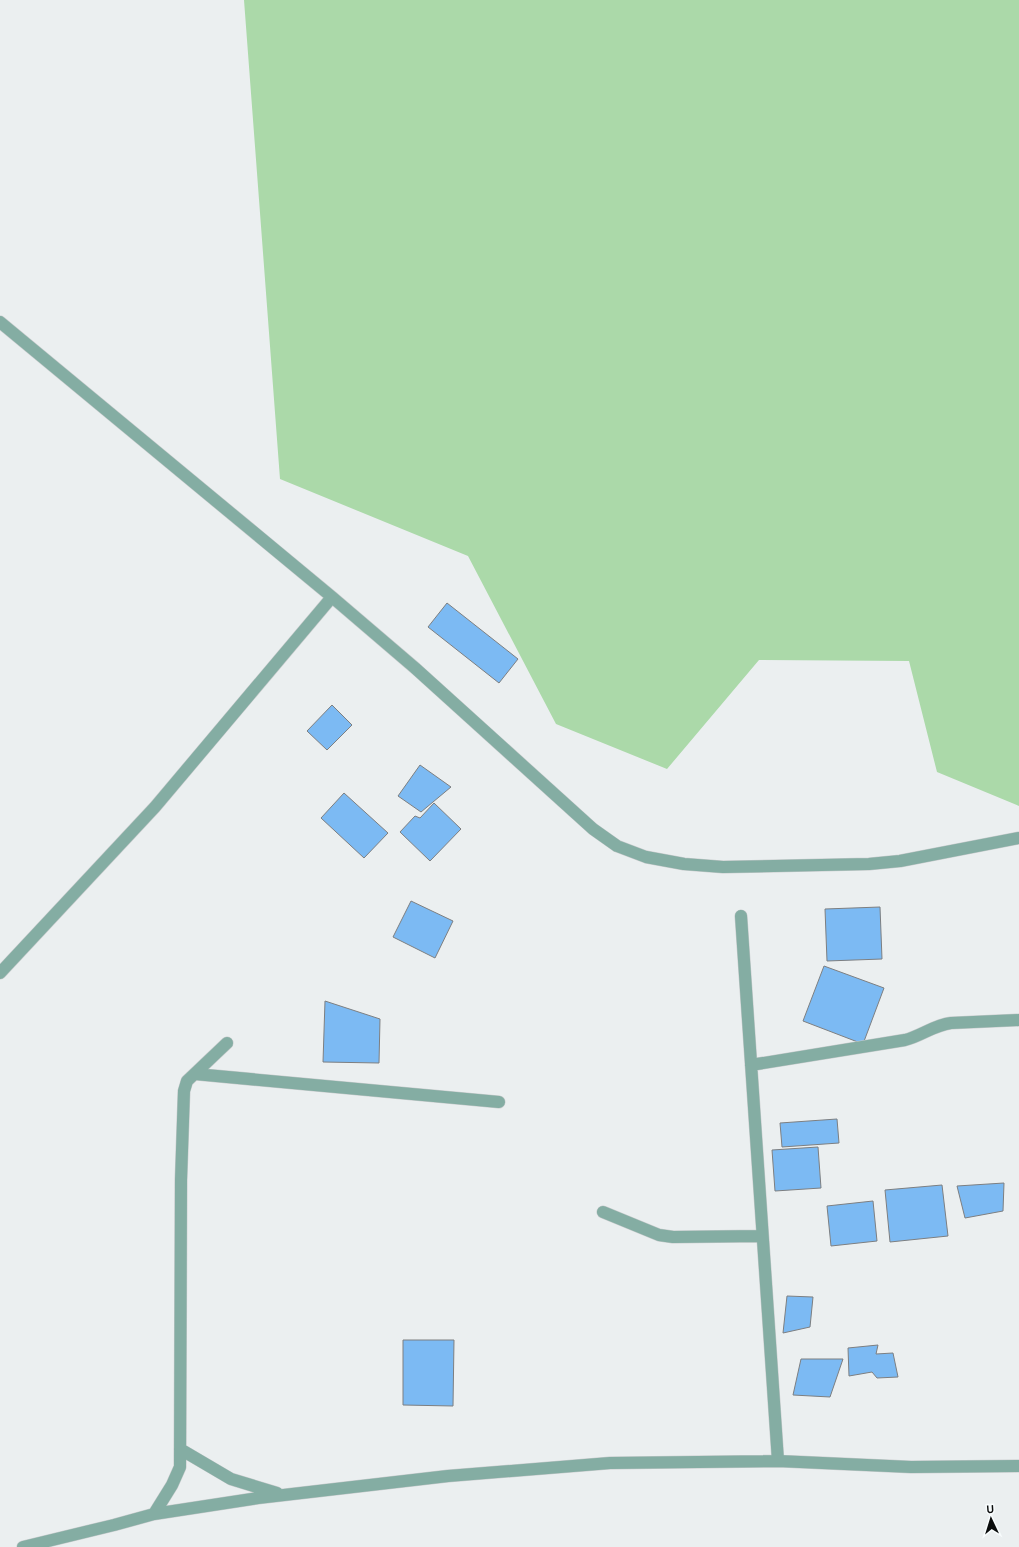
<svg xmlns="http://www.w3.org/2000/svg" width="1019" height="1547" viewBox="0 0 1019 1547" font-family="'DM Sans',sans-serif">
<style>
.green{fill:#abd9a9}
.building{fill:#7cbaf3;stroke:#7d7f81}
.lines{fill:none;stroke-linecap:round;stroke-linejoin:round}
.minor-casing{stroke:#c7cbcc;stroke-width:13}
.minor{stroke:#84ada3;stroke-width:12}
</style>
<rect width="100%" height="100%" fill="#ebeff0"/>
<!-- green -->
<path class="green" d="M 244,0 L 1019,0 L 1019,806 L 937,772 L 909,661 L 759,660 L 667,769 L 556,724 L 468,556 L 280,479 Z"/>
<!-- building -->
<path class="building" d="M 447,603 L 518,659 L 499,683 L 428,627 Z
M 332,705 L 352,725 L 327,750 L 307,731 Z
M 420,765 L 451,787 L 421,812 L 398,796 Z
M 344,793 L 388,833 L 364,858 L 321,818 Z
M 434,803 L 461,829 L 430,861 L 400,832 L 415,816 L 420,818 Z
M 411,901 L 453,921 L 435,958 L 393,937 Z
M 880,907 L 882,959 L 827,961 L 825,909 Z
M 824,966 L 884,988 L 863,1044 L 803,1021 Z
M 325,1001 L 380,1019 L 379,1063 L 323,1062 Z
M 837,1119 L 839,1143 L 782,1147 L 780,1123 Z
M 818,1147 L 821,1188 L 775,1191 L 772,1150 Z
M 1004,1183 L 1003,1211 L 965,1218 L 957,1186 Z
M 942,1185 L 948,1236 L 890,1242 L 885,1190 Z
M 873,1201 L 877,1241 L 831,1246 L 827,1206 Z
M 787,1296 L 813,1297 L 810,1327 L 783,1333 Z
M 403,1340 L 454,1340 L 453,1406 L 403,1405 Z
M 878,1345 L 876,1354 L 893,1353 L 898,1377 L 877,1378 L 872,1372 L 849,1376 L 848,1348 Z
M 801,1359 L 843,1359 L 830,1397 L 793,1395 Z"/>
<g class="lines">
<defs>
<path id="minor" d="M 0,322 L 332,597 L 415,668 L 593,829 L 617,846 L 646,857 L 684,864 L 723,867 L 869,864 L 900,861 L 1019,838
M 741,916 L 778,1461
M 0,973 L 155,807 L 332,597
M 751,1065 L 905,1040 C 921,1036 934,1025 951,1023 L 1019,1020
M 195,1074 L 499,1102
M 603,1212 L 659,1235 L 673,1237 L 762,1236
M 180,1449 L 231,1479 L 277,1493
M 154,1514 L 172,1485 L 180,1467 L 181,1180 L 184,1091 L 187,1081 L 227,1043
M 23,1547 L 114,1525 L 154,1514 L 258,1498 L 448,1476 L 610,1463 L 778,1461 L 911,1467 L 1019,1466"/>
</defs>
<!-- minor casing -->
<use href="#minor" class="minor-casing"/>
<!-- minor -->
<use href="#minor" class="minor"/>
</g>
<!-- north arrow -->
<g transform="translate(991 1519) rotate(356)" stroke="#f8fcfd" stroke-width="3" paint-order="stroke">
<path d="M0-3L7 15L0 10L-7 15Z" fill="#0a0c0c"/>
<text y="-6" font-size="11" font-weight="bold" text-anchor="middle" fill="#0a0c0c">U</text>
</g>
</svg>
